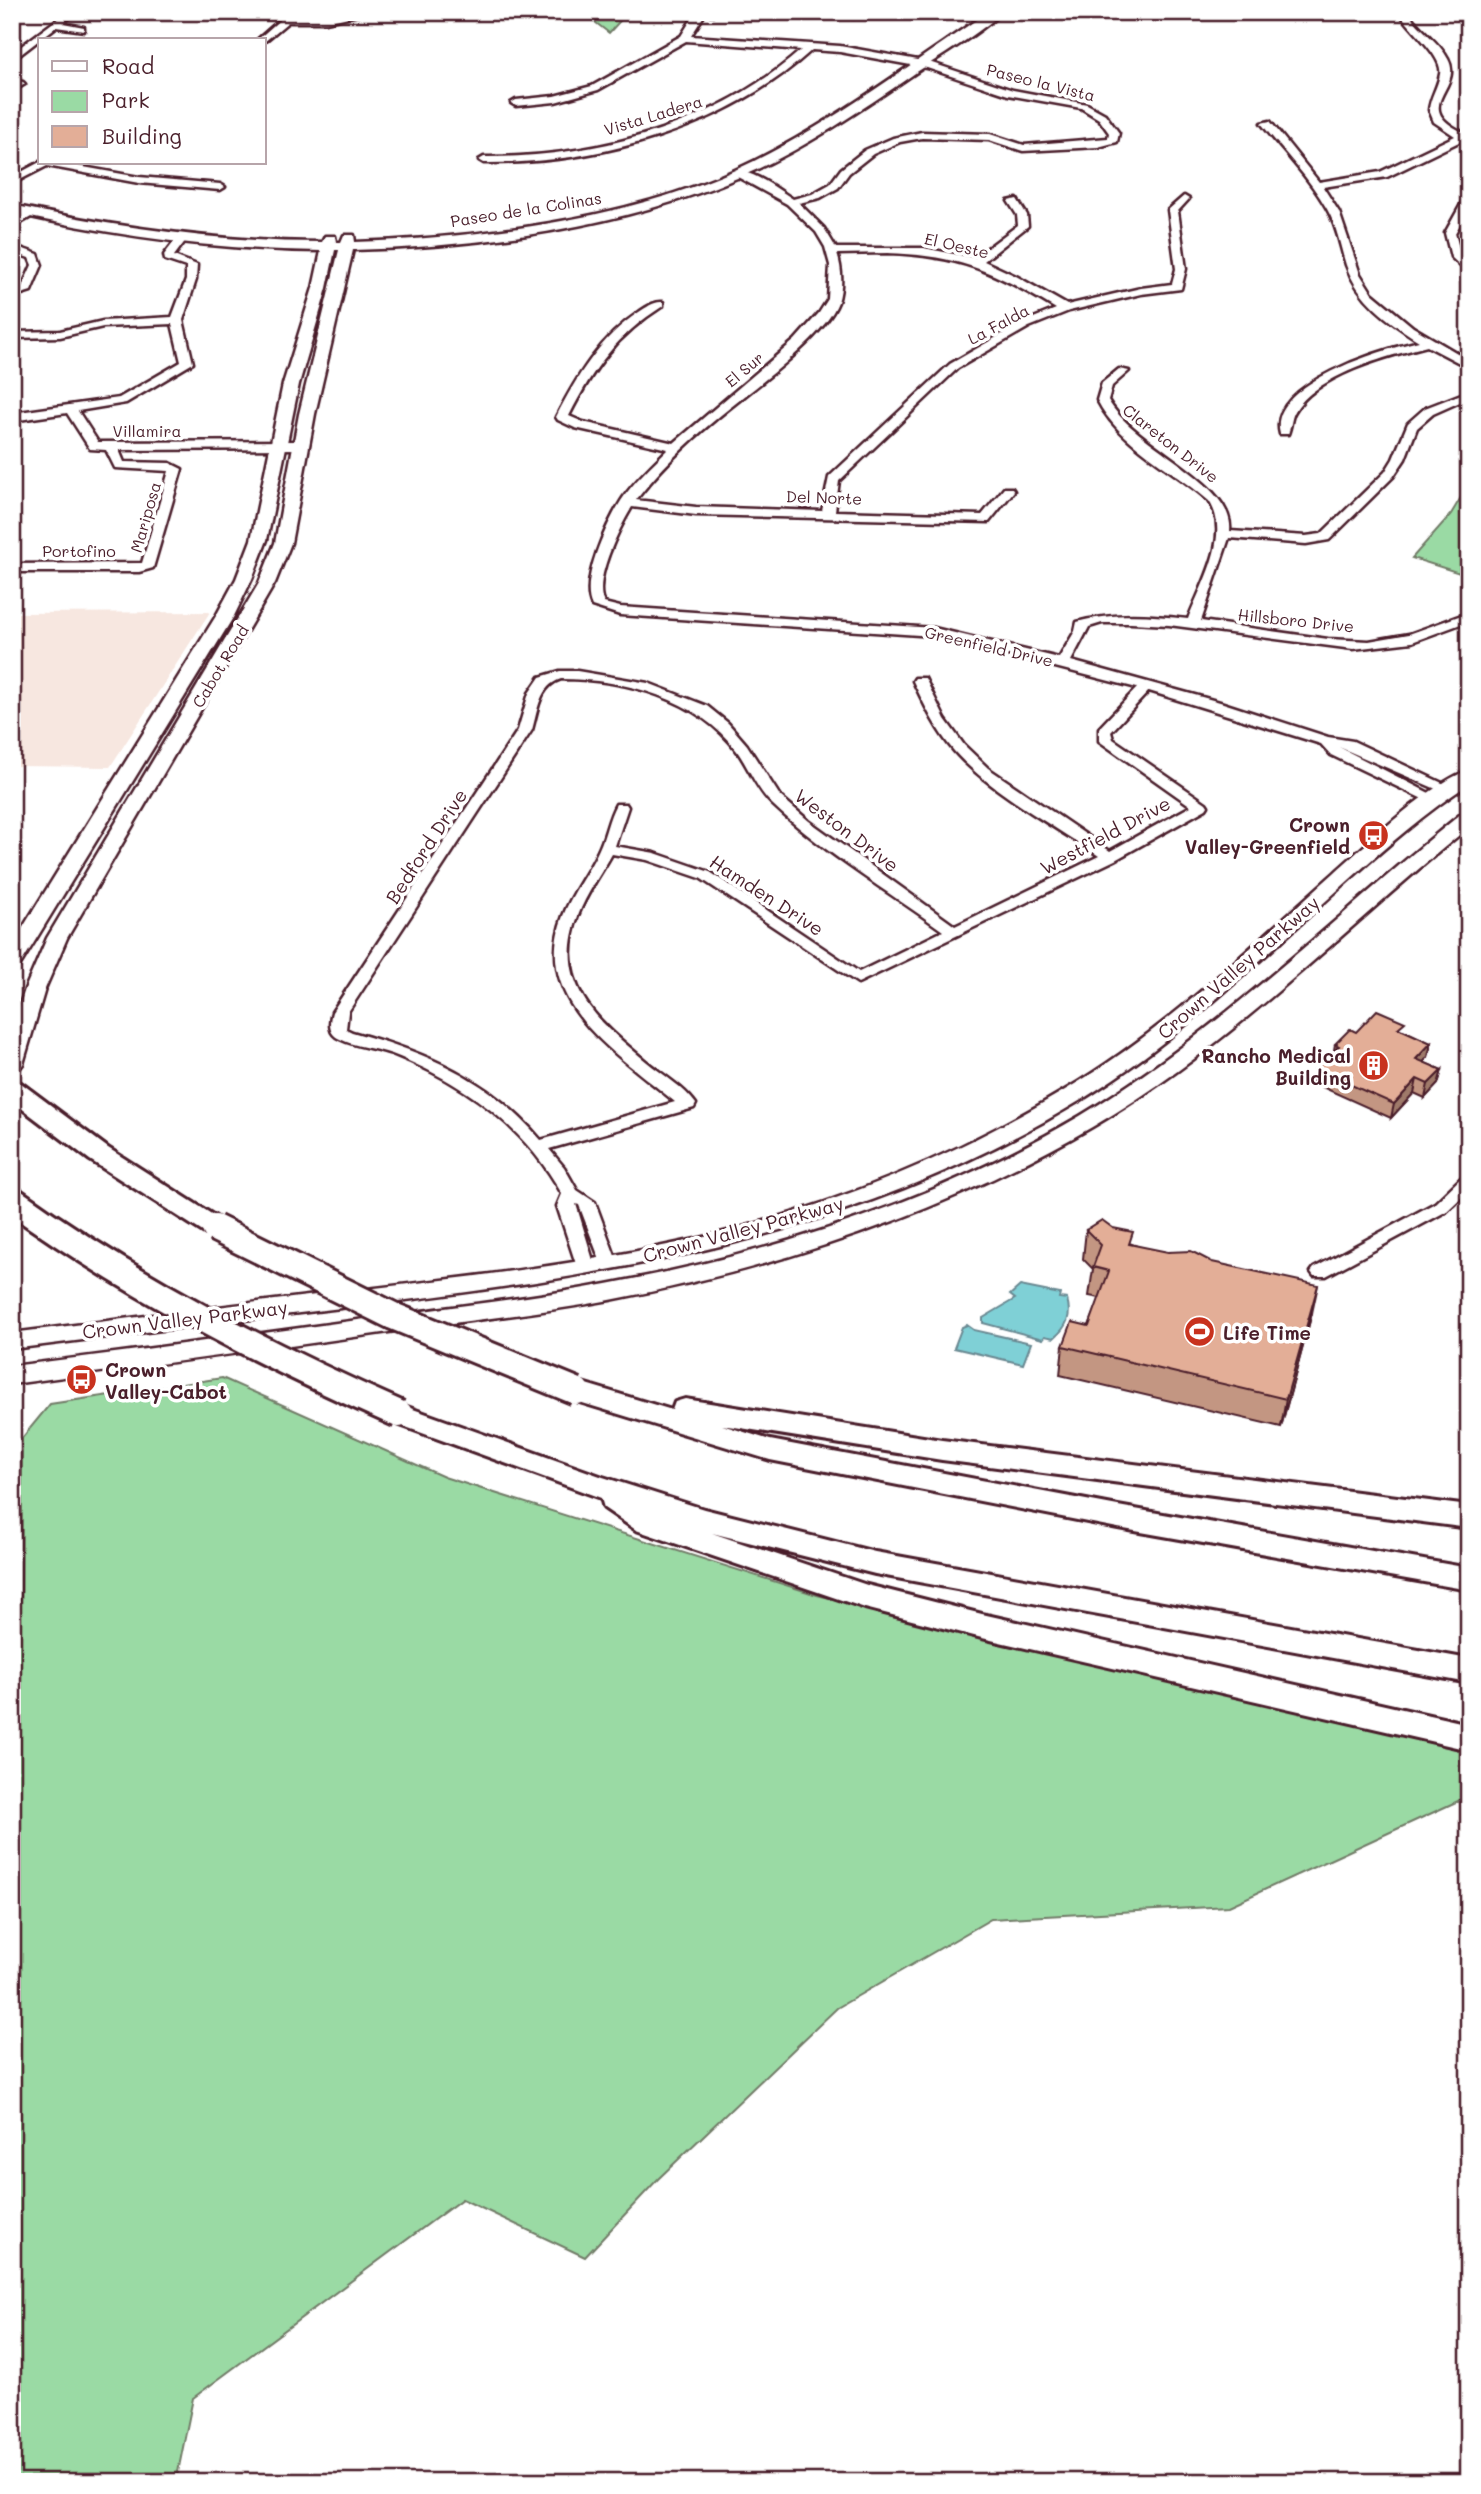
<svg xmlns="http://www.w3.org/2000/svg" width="1481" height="2494" viewBox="0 0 1481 2494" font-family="Mali,sans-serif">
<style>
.built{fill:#f7e7e0}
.green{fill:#9adaa4;stroke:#727c68;stroke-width:2}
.water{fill:#7fd0d6;stroke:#6a8992;stroke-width:2}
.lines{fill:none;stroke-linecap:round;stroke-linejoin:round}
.minor-casing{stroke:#4a1f2b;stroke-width:5}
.major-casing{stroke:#4a1f2b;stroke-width:5}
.highway-casing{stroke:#4a1f2b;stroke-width:6}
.minor{fill:#fff;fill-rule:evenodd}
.major{fill:#fff;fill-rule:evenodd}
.highway{fill:#fff;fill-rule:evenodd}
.highway-bridge-casing{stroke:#4a1f2b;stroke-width:32;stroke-linecap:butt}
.highway-bridge{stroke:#fff;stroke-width:26}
.wall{fill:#c39682;stroke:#4a1f2b;stroke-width:2}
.shaded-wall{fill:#9f7a6a;stroke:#4a1f2b;stroke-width:2}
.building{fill:#e3ae97;stroke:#4a1f2b;stroke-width:2}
.labels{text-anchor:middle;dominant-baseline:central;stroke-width:7;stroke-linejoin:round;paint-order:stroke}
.far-street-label{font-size:16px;fill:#4a1f2b;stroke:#fff}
.poi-label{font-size:19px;font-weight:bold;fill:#4a1f2b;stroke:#fff;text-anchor:end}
.street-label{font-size:19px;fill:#4a1f2b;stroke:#fff}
</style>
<rect width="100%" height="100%" fill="#fff"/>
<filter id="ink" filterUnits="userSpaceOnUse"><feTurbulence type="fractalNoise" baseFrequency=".0143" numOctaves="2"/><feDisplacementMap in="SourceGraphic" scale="14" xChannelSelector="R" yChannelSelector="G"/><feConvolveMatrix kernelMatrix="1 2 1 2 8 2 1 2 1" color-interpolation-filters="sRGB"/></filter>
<g filter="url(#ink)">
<!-- built -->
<path class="built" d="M 210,612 L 110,767 L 12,766 L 12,613 Z"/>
<!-- green -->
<path class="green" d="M 582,12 L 628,12 L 609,33 Z
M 1469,484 L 1469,576 L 1412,558 L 1451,514 Z
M 222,1378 L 444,1477 L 817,1595 L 1469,1752 L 1469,1796 L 1229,1906 L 991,1919 L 837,2008 L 658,2179 L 585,2257 L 462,2199 L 193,2398 L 176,2482 L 12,2482 L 12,1625 L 21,1596 L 22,1438 L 50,1404 Z"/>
<!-- water -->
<path class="water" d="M 1020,1286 L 1060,1294 L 1059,1298 L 1067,1299 C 1072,1316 1067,1327 1054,1338 L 1045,1336 L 1043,1339 L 983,1323 L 983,1318 L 1015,1299 L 1010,1295 Z
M 967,1325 L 974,1330 L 1031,1343 L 1023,1364 L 954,1348 L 962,1327 Z"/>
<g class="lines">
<defs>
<path id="minor" d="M 67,12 L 78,12 L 63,23 L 84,27 L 84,31 L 56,27 L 12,61 L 12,53 Z
M 283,12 L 293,12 L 291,16 L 371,12 L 326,22 L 288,22 L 264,42 L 257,40 L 282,18 Z
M 696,12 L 778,12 L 774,15 L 705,14 L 691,36 L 840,46 L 929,62 L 1013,90 L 1087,104 L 1105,114 L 1119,133 L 1117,142 L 1098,147 L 1023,151 L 989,140 L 922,138 L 900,142 L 873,154 L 849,173 L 838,188 L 820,198 L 799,203 L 824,228 L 836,248 L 924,248 L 974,258 L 1018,225 L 1017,215 L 1008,201 L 1017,199 L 1027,215 L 1028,226 L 984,261 L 1016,276 L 1067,305 L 1141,288 L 1172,284 L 1176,269 L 1168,210 L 1184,196 L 1189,199 L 1178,211 L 1186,269 L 1181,289 L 1141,294 L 1069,311 L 1029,327 L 958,368 L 839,481 L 835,511 L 982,515 L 1004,488 L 1012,488 L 1014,491 L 989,522 L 696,515 L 632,507 C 620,527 592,581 604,603 L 620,607 L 934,628 L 1059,658 L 1075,631 L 1077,622 C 1114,612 1151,615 1188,619 C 1201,585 1232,535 1209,501 C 1172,468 1120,445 1097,400 L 1102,383 L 1119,369 L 1129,371 L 1112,386 L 1108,400 C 1133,446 1235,482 1230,531 L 1306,536 L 1321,534 L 1385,472 L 1393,459 L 1408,423 L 1425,408 L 1469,391 L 1469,398 L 1433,414 L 1417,428 L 1405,459 L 1393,477 L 1329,540 L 1306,544 L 1229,538 L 1201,621 L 1328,639 L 1369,641 L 1409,634 L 1467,613 L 1469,621 L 1412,642 L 1353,649 L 1169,625 L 1131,623 L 1102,623 L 1089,627 L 1071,661 L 1220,702 L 1328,737 L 1353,741 L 1455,789 L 1448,793 L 1443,792 L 1339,747 L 1441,799 L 1439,802 L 1429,802 L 1331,755 L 1321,744 L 1149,691 L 1111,732 L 1113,739 L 1206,803 L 1208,806 L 1206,809 L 1115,860 L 858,983 L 700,878 L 647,860 L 612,854 C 601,874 586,894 578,916 C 552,985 599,1022 647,1062 C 663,1075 685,1088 696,1104 L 694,1108 L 549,1149 L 564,1167 L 577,1190 L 595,1202 L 618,1264 L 615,1268 L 603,1268 L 579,1205 L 576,1204 L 595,1267 L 586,1273 L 577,1267 L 557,1206 L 562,1194 C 525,1127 463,1082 392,1054 C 375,1048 356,1047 340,1039 C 328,1034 329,1023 332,1012 L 518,730 L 529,693 L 540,677 L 560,671 L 577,671 L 648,683 L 707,706 L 728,723 L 747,745 L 780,796 L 809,821 L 955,926 L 1099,856 C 1055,827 988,790 954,751 C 936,730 925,706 913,681 L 915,678 L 925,678 L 945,719 L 964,745 L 988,768 L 1110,851 L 1191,806 L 1099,741 L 1099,728 L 1137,688 L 934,636 L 620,615 L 592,606 C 579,581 608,522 621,501 C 632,483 653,464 668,449 L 575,428 L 558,420 L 556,417 C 577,376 600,338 639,312 C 647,307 654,301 663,302 L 663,306 C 616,336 594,367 569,416 L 583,422 L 674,443 L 795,340 L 819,313 L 828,299 L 830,265 L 825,247 L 816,232 L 787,204 L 734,175 L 734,171 C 753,170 777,189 793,199 L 812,194 L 830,184 L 841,169 L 865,150 L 893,138 L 922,132 L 990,134 L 1024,145 L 1108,138 L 1109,133 L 1099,119 L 1081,108 L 1008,95 L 927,68 L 840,52 L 812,50 C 725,129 599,164 484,163 L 479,160 L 484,157 C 595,158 717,125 801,50 L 686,41 L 598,90 L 555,102 L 516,106 L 511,103 L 516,100 L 554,96 L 592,86 L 681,36 ZM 887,253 C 959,255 996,272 1056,309 L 1021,323 L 950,364 L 829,477 L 822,511 L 696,507 L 636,500 C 659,470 686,444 715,420 C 748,392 823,340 838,302 C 843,287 842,268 837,254 ZM 561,679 C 624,679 698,698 737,751 C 749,768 757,790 772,804 C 821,851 888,891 943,931 L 859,972 L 710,872 L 655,853 L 615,846 L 628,807 L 626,804 L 616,804 C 608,818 606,835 599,849 C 589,872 572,892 563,916 C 530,1003 618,1054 675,1102 L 541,1140 C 489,1079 428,1053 352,1032 L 346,1029 L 348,1012 L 532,730 C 538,710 539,686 561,679 Z
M 819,12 L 854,12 L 859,15 L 854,18 Z
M 1151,12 L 1142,16 L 1137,13 L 1138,12 Z
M 1399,12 L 1408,12 C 1419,30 1439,41 1448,59 C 1465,90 1405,107 1469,135 L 1469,142 L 1463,140 L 1387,177 L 1323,187 L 1339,212 L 1360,274 L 1372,293 L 1413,327 L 1469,360 L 1469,368 L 1427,346 C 1388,356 1315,375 1294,413 C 1291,419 1291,427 1288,434 L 1280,434 C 1266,383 1385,349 1419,341 C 1389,322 1358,300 1346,265 C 1340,246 1337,226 1327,209 C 1309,177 1283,152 1261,123 L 1270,121 L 1319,182 L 1380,172 L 1455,136 L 1434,122 L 1429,110 C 1430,97 1438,87 1440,74 C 1444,57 1409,29 1399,12 Z
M 12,80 L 23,82 L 25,84 L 20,87 L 12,86 Z
M 40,162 L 61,163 L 139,177 L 220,184 L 225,187 L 220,190 L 139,183 L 47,166 L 12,184 L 12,177 Z
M 1469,196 L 1469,209 L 1455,233 L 1461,256 L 1469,264 L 1469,274 L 1451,257 L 1445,233 L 1464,199 Z
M 29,211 L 38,213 L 12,228 L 12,220 Z
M 177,238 L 186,240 L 174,256 L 197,265 L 196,280 L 183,320 L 193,363 L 126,403 L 78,411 L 98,442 L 301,441 L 307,445 L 301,449 L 119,450 L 124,462 L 170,463 L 182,469 L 153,568 L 139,572 L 12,572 L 12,564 L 142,563 L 169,471 L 115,468 L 106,450 L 90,449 L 67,413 L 12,421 L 12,413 L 119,398 L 181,362 L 172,324 L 103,327 L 60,337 L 12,338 L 12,332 L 60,331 L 103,321 L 172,317 L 186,280 L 186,267 L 165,260 L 164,255 Z
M 12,245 L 38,254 L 42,265 L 31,291 L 12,297 L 12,290 L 22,287 L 32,265 L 29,258 L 12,252 Z
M 1469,1174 L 1469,1190 L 1447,1211 L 1326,1276 L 1314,1276 L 1311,1272 L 1314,1268 L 1435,1203 L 1463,1176 Z"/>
<path id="major" d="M 988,12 L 1002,12 C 981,33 937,58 911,76 C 857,113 802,150 742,176 C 625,227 480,247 353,250 L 315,414 L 291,543 L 275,583 L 67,938 L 45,989 L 23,1064 L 19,1069 L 12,1071 L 12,1029 L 25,989 L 47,938 L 259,583 L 275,543 L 299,414 L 339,250 L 335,250 L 327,288 L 299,384 L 267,540 L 252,579 L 234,616 L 22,962 L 19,966 L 12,968 L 12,945 L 216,616 L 236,579 L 251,540 L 283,384 L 313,288 L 321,251 C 216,250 115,236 12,213 L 12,205 C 115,227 217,242 322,242 L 325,236 L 335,236 L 336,242 L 341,242 L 344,235 L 354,235 L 355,242 C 476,238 624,220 735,170 C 825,129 906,67 988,12 Z
M 1469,770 L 1469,784 C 1426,812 1387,846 1349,880 C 1263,957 1180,1039 1081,1100 C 847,1242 607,1276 341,1308 C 231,1321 122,1335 12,1349 L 12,1333 C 122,1319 231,1305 341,1292 C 461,1278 581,1265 700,1238 C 828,1208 952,1158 1065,1090 C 1165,1031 1248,949 1334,873 C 1366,845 1430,783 1469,770 Z
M 1469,811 L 1469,827 C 1344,928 1232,1046 1092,1127 C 944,1213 778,1268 610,1300 C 541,1313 472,1320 403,1330 C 273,1349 143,1366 12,1384 L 12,1366 C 142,1350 272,1332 401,1314 C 470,1304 539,1297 607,1284 C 771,1254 936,1201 1080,1116 C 1220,1032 1336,915 1462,813 Z"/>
<path id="highway" d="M 12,1081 L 21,1083 L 108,1148 L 224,1222 L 228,1228 L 224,1234 L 215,1237 L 206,1234 L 90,1160 L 12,1101 Z
M 576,1381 L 672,1410 L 675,1402 L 685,1399 L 942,1440 L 1469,1506 L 1469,1528 L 942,1460 L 722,1425 L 770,1440 L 1118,1506 L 1469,1568 L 1469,1590 L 1118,1528 L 770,1460 L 566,1398 L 562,1391 L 566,1384 Z
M 399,1404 L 603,1477 L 704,1509 L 875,1552 L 1469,1659 L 1469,1683 L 875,1574 L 712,1533 L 867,1585 L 982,1614 L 1469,1724 L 1469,1750 L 982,1638 L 865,1608 L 636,1530 L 604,1508 L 601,1498 L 389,1421 L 385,1414 L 389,1407 Z"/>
</defs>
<!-- minor casing -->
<use href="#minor" class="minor-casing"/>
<!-- major casing -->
<use href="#major" class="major-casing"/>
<!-- highway casing -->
<use href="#highway" class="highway-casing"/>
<!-- minor -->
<use href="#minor" class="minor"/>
<!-- major -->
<use href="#major" class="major"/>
<!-- highway -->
<use href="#highway" class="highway"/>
<defs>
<path id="highway-bridge" d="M 12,1200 C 133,1287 263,1354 399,1414
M 215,1228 L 393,1316 L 576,1391"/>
</defs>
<!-- highway-bridge casing -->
<use href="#highway-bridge" class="highway-bridge-casing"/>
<!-- highway-bridge -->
<use href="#highway-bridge" class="highway-bridge"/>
</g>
<!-- wall -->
<path class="wall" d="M 1403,1030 L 1431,1043 L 1428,1057 L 1423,1062 L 1442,1070 L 1438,1084 L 1425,1098 L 1414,1093 L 1391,1118 L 1313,1083 L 1315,1069 L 1334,1050 L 1335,1044 Z
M 1086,1230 L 1132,1244 L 1312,1313 L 1281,1427 L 1060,1375 L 1063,1346 L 1089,1326 L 1100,1298 L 1089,1296 L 1093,1269 L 1083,1259 Z"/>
<!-- shaded-wall -->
<path class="shaded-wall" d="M 1431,1043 L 1428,1057 L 1413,1073 L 1416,1059 Z
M 1442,1070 L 1438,1084 L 1425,1098 L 1428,1084 Z
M 1417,1079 L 1414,1093 L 1391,1118 L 1394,1104 Z
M 1318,1285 L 1312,1313 L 1281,1427 L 1286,1399 Z"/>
<!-- building -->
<path class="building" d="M 1377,1010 L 1405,1022 L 1398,1028 L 1431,1043 L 1416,1059 L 1442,1070 L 1428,1084 L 1417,1079 L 1394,1104 L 1315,1069 L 1339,1046 L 1335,1044 L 1350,1029 L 1356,1032 Z
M 1102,1220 L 1113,1228 L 1133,1232 L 1129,1244 L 1168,1252 L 1191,1251 L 1212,1262 L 1318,1285 L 1286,1399 L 1063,1346 L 1072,1322 L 1089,1326 L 1109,1271 L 1093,1267 L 1101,1245 L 1086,1230 Z"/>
</g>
<!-- icons -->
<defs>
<symbol id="bus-disc" viewBox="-11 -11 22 22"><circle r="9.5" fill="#c8321e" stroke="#fff"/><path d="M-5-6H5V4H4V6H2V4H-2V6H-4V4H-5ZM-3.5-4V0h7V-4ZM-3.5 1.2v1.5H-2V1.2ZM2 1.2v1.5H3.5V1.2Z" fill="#fff"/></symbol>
<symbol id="building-disc" viewBox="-11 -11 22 22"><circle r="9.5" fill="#c8321e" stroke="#fff"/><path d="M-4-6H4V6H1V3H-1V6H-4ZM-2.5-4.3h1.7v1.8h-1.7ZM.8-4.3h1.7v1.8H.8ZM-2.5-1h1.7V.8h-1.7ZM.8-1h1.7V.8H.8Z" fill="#fff"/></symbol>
<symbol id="stadium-disc" viewBox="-11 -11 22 22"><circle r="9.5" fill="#c8321e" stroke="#fff"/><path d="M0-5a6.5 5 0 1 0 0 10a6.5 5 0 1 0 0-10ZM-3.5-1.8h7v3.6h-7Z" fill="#fff"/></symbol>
</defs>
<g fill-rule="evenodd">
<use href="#bus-disc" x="1356" y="818" width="35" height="35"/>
<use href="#building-disc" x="1356" y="1048" width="35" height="35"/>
<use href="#stadium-disc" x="1182" y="1314" width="35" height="35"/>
<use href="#bus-disc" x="64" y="1362" width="35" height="35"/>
</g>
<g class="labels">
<!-- far-street labels -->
<g class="far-street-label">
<text transform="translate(1041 82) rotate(14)">Paseo la Vista</text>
<text transform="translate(653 115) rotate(-17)">Vista Ladera</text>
<text transform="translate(526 209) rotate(-9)">Paseo de la Colinas</text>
<text transform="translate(957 245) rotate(13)">El Oeste</text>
<text transform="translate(998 324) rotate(-28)">La Falda</text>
<text transform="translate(744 369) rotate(-40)">El Sur</text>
<text x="147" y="430">Villamira</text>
<text transform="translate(1171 443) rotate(38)">Clareton Drive</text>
<text transform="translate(824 497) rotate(2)">Del Norte</text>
<text transform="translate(145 517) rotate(-74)">Mariposa</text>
<text x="79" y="550">Portofino</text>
<text transform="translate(1296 620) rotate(6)">Hillsboro Drive</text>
<text transform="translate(989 646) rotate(13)">Greenfield Drive</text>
<text transform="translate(220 666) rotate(-59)">Cabot Road</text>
</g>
<!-- poi labels -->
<g class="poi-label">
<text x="1350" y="824">Crown<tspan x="1350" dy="22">Valley-Greenfield</tspan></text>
<text x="1351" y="1055">Rancho Medical<tspan x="1351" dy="22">Building</tspan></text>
<text x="1223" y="1332" text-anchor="start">Life Time</text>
<text x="105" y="1369" text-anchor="start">Crown<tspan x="105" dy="22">Valley-Cabot</tspan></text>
</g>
<!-- street labels -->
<g class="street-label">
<text transform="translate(847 830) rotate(37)">Weston Drive</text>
<text transform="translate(1105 835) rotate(-28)">Westfield Drive</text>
<text transform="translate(426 846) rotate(-57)">Bedford Drive</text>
<text transform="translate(767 895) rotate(33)">Hamden Drive</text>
<text transform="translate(1238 967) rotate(-41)">Crown Valley Parkway</text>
<text transform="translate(743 1229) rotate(-15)">Crown Valley Parkway</text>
<text transform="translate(185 1319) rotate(-7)">Crown Valley Parkway</text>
</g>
</g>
<!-- margin -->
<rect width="1481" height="2494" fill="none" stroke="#fff" stroke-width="42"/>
<rect x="21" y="21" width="1439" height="2452" fill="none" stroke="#4a1f2b" stroke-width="2.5" filter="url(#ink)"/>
<!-- legend -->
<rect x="38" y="38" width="228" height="126" fill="#ffffff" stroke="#b7a5aa" stroke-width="2"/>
<rect x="52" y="61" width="35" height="10" fill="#ffffff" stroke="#b7a5aa" stroke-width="2"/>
<text x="102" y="74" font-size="21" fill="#4a1f2b">Road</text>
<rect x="52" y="91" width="35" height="21" fill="#9adaa4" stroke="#b7a5aa" stroke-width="2"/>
<text x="102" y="108" font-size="21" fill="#4a1f2b">Park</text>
<rect x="52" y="126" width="35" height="21" fill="#e3ae97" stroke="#b7a5aa" stroke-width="2"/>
<text x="102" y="144" font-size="21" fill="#4a1f2b">Building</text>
</svg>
